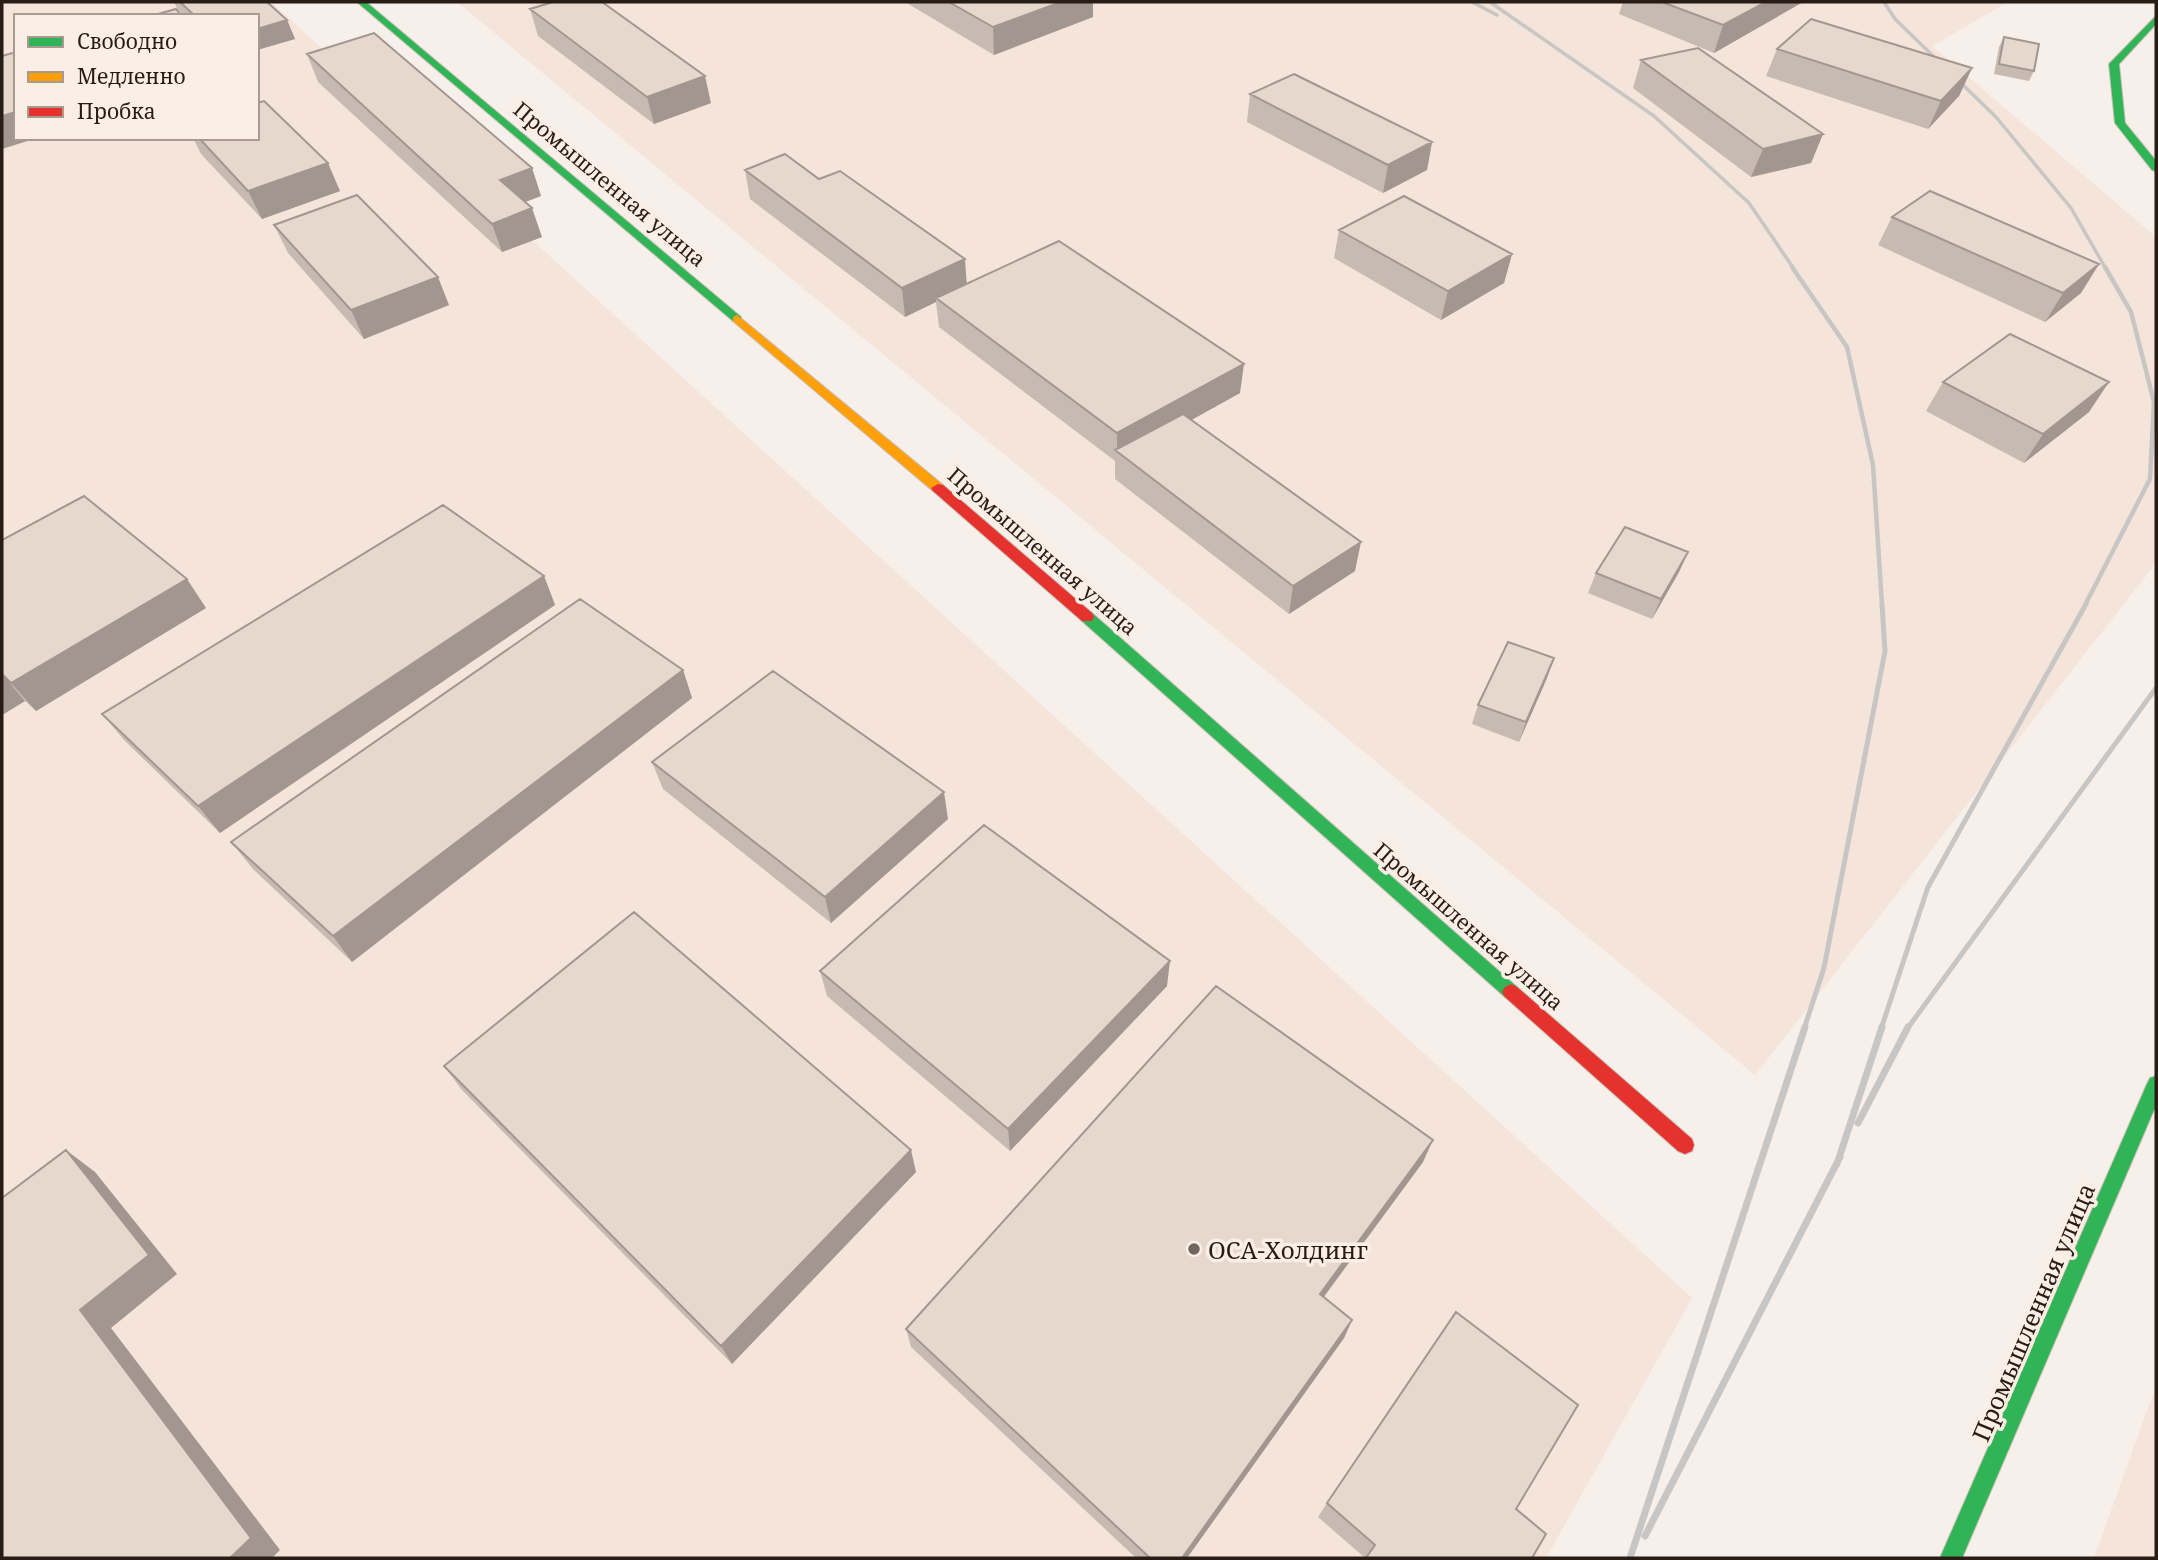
<svg xmlns="http://www.w3.org/2000/svg" width="2158" height="1560" viewBox="0 0 2158 1560" font-family="'Noto Serif',serif">
<style>
.built{fill:#f4e4d9;fill-rule:evenodd}
.lines{fill:none;stroke-linecap:round;stroke-linejoin:round}
.fast-casing{stroke:#c8bfb8;stroke-width:2}
.slow-casing{stroke:#c8bfb8;stroke-width:2}
.jam-casing{stroke:#c8bfb8;stroke-width:2}
.fast{fill:#30b455;fill-rule:evenodd}
.slow{fill:#ff9f0a;fill-rule:evenodd}
.jam{fill:#e5322d;fill-rule:evenodd}
.rail-far3{stroke:#c8c6c5;stroke-width:3.5}
.rail-far2{stroke:#c8c6c5;stroke-width:4.5}
.rail-far1{stroke:#c8c6c5;stroke-width:5}
.rail{stroke:#c8c6c5;stroke-width:7}
.wall{fill:#c7bab0}
.shaded-wall{fill:#a29790}
.building{fill:#e7d8cd;stroke:#a29790;stroke-width:2}
.poi-dot{fill:#706660;stroke:#fbeee5;stroke-width:2.5}
.labels{text-anchor:middle;dominant-baseline:central;stroke-width:7;stroke-linejoin:round;paint-order:stroke}
.street-label{font-size:21px;fill:#281d15;stroke:#fbeee5}
.near-poi-label{font-size:24px;fill:#281d15;stroke:#fbeee5;text-anchor:start}
.near-street-label{font-size:24px;fill:#281d15;stroke:#fbeee5}
</style>
<rect width="100%" height="100%" fill="#f6efea"/>
<!-- built -->
<path class="built" d="M 2,2 L 271,2 L 1692,1298 L 1546,1558 L 2,1558 ZM 16,16 L 257,16 L 257,138 L 16,138 Z
M 457,2 L 2008,2 L 1932,46 L 2156,237 L 2156,563 L 1755,1075 Z
M 2156,1386 L 2156,1558 L 2094,1558 Z"/>
<g class="lines">
<defs>
<path id="fast" d="M 357,2 L 366,2 L 741,317 L 741,321 L 733,321 Z
M 2156,16 L 2156,24 L 2119,64 L 2125,123 L 2156,161 L 2156,171 L 2152,170 L 2115,123 L 2109,64 Z
M 1087,612 L 1092,613 L 1517,987 L 1520,992 L 1517,997 L 1511,1000 L 1505,997 L 1082,621 L 1080,617 Z
M 2156,1076 L 2156,1105 L 1962,1558 L 1940,1558 L 2147,1084 L 2150,1078 Z"/>
<path id="slow" d="M 737,315 L 943,485 L 943,491 L 933,491 L 733,321 L 733,317 Z"/>
<path id="jam" d="M 938,484 L 943,485 L 1092,613 L 1094,617 L 1092,621 L 1082,621 L 933,491 L 931,488 Z
M 1511,984 L 1517,987 L 1692,1139 L 1694,1145 L 1692,1151 L 1685,1154 L 1678,1151 L 1505,997 L 1502,992 L 1505,987 Z"/>
</defs>
<!-- fast casing -->
<use href="#fast" class="fast-casing"/>
<!-- slow casing -->
<use href="#slow" class="slow-casing"/>
<!-- jam casing -->
<use href="#jam" class="jam-casing"/>
<!-- fast -->
<use href="#fast" class="fast"/>
<!-- slow -->
<use href="#slow" class="slow"/>
<!-- jam -->
<use href="#jam" class="jam"/>
<!-- rail-far3 -->
<path class="rail-far3" d="M 1472,2 L 1497,15
M 1490,2 L 1654,116 L 1749,203 L 1794,269
M 1884,2 L 1895,19 L 1996,117 L 2071,208 L 2106,269"/>
<!-- rail-far2 -->
<path class="rail-far2" d="M 1792,267 L 1847,347 L 1873,465 L 1882,605
M 2085,605 L 2150,479 L 2154,402 L 2131,312 L 2105,267"/>
<!-- rail-far1 -->
<path class="rail-far1" d="M 1804,1029 L 1824,968 L 1885,651 L 1882,604
M 1881,1029 L 1928,887 L 2086,604
M 1907,1029 L 2156,688"/>
<!-- rail -->
<path class="rail" d="M 1858,1123 L 1908,1027
M 1837,1164 L 1882,1027
M 1645,1536 L 1840,1157
M 1630,1558 L 1805,1027"/>
</g>
<!-- wall -->
<path class="wall" d="M 174,2 L 267,2 L 287,20 L 295,39 L 257,50 L 257,16 L 184,16 L 177,8 Z
M 905,2 L 1093,2 L 1093,17 L 994,55 Z
M 1623,2 L 1803,2 L 1714,53 L 1619,14 Z
M 530,9 L 711,103 L 654,124 L 538,36 Z
M 2004,37 L 2034,71 L 2029,81 L 1994,74 L 1999,47 Z
M 1777,49 L 1972,68 L 1959,96 L 1928,129 L 1766,76 Z
M 307,54 L 532,168 L 541,196 L 525,202 L 542,237 L 502,252 L 318,82 Z
M 1641,60 L 1823,134 L 1811,163 L 1751,177 L 1633,88 Z
M 1250,94 L 1432,142 L 1427,170 L 1383,193 L 1247,122 Z
M 193,138 L 257,138 L 340,191 L 262,219 L 201,154 Z
M 745,170 L 967,284 L 1240,393 L 1191,420 L 1355,571 L 1289,614 L 1115,479 L 1115,461 L 939,327 L 936,302 L 905,317 L 750,199 Z
M 1892,217 L 2099,264 L 2081,293 L 2045,322 L 1878,245 Z
M 274,225 L 449,305 L 364,339 L 288,253 Z
M 1339,230 L 1512,254 L 1504,283 L 1441,320 L 1334,258 Z
M 1943,382 L 2089,412 L 2024,463 L 1926,411 Z
M 2,540 L 206,608 L 36,711 L 25,701 L 2,715 Z
M 1688,552 L 1679,572 L 1652,619 L 1588,593 L 1596,573 Z
M 544,576 L 555,605 L 220,833 L 125,741 L 102,714 Z
M 683,670 L 692,698 L 352,962 L 253,869 L 231,842 Z
M 1547,678 L 1519,742 L 1472,724 L 1478,705 Z
M 652,762 L 948,819 L 831,923 L 663,789 Z
M 820,971 L 1167,986 L 1010,1151 L 827,996 Z
M 444,1066 L 916,1172 L 732,1364 L 462,1090 Z
M 1423,1162 L 1323,1297 L 1352,1320 L 1344,1338 L 1187,1558 L 1136,1558 L 911,1347 L 906,1329 Z
M 1327,1503 L 1532,1558 L 1364,1558 L 1364,1557 L 1318,1517 Z"/>
<!-- shaded-wall -->
<path class="shaded-wall" d="M 1061,2 L 1093,2 L 1093,17 L 994,55 L 993,27 Z
M 1766,2 L 1803,2 L 1714,53 L 1723,25 Z
M 287,20 L 295,39 L 257,50 L 257,29 Z
M 1972,68 L 1959,96 L 1928,129 L 1941,101 Z
M 705,76 L 711,103 L 654,124 L 647,97 Z
M 16,112 L 16,138 L 37,138 L 2,149 L 2,116 Z
M 1823,134 L 1811,163 L 1751,177 L 1763,149 Z
M 1432,142 L 1427,170 L 1383,193 L 1388,165 Z
M 328,163 L 340,191 L 262,219 L 248,191 Z
M 532,168 L 541,196 L 509,208 L 500,180 Z
M 532,208 L 542,237 L 502,252 L 492,224 Z
M 1512,254 L 1504,283 L 1441,320 L 1448,291 Z
M 965,259 L 967,288 L 936,298 L 936,302 L 905,317 L 902,288 Z
M 2099,264 L 2081,293 L 2045,322 L 2063,293 Z
M 438,277 L 449,305 L 364,339 L 351,310 Z
M 1244,364 L 1240,393 L 1125,457 L 1117,451 L 1117,433 Z
M 2109,382 L 2089,412 L 2024,463 L 2043,434 Z
M 1361,542 L 1355,571 L 1289,614 L 1293,586 Z
M 1688,552 L 1679,572 L 1652,619 L 1661,599 Z
M 544,576 L 555,605 L 220,833 L 198,806 Z
M 187,579 L 206,608 L 36,711 L 11,683 Z
M 1554,658 L 1547,678 L 1519,742 L 1526,722 Z
M 683,670 L 692,698 L 352,962 L 333,936 Z
M 2,674 L 25,701 L 2,715 Z
M 944,792 L 948,819 L 831,923 L 825,897 Z
M 1170,961 L 1167,986 L 1010,1151 L 1008,1129 Z
M 1433,1140 L 1423,1162 L 1312,1313 L 1320,1294 Z
M 66,1150 L 95,1172 L 177,1274 L 111,1328 L 280,1550 L 272,1558 L 230,1558 L 80,1310 Z
M 911,1150 L 916,1172 L 732,1364 L 721,1346 Z
M 1352,1320 L 1344,1338 L 1187,1558 L 1182,1558 Z"/>
<!-- building -->
<path class="building" d="M 180,2 L 267,2 L 287,20 L 257,29 L 257,16 L 195,16 Z
M 553,2 L 602,2 L 705,76 L 647,97 L 530,9 Z
M 949,2 L 1061,2 L 993,27 Z
M 1662,2 L 1766,2 L 1723,25 Z
M 176,9 L 182,16 L 151,16 Z
M 1811,19 L 1972,68 L 1941,101 L 1777,49 Z
M 374,33 L 532,168 L 500,180 L 532,208 L 492,224 L 307,54 Z
M 2004,37 L 2039,44 L 2034,71 L 1999,64 Z
M 1698,48 L 1823,134 L 1763,149 L 1641,60 Z
M 16,52 L 16,112 L 2,116 L 2,56 Z
M 1294,74 L 1432,142 L 1388,165 L 1250,94 Z
M 264,101 L 328,163 L 248,191 L 199,138 L 257,138 L 257,103 Z
M 785,154 L 819,179 L 840,171 L 965,259 L 902,288 L 745,170 Z
M 1930,191 L 2099,264 L 2063,293 L 1892,217 Z
M 357,195 L 438,277 L 351,310 L 274,225 Z
M 1404,196 L 1512,254 L 1448,291 L 1339,230 Z
M 1059,241 L 1244,364 L 1117,433 L 936,298 Z
M 2010,334 L 2109,382 L 2043,434 L 1943,382 Z
M 1183,414 L 1361,542 L 1293,586 L 1115,450 Z
M 84,496 L 187,579 L 11,683 L 2,674 L 2,540 Z
M 443,505 L 544,576 L 198,806 L 102,714 Z
M 1625,527 L 1688,552 L 1661,599 L 1596,573 Z
M 580,599 L 683,670 L 333,936 L 231,842 Z
M 1508,642 L 1554,658 L 1526,722 L 1478,705 Z
M 773,671 L 944,792 L 825,897 L 652,762 Z
M 984,825 L 1170,961 L 1008,1129 L 820,971 Z
M 634,912 L 911,1150 L 721,1346 L 444,1066 Z
M 1216,986 L 1433,1140 L 1320,1294 L 1352,1320 L 1182,1558 L 1150,1558 L 906,1329 Z
M 66,1150 L 149,1255 L 80,1310 L 251,1538 L 230,1558 L 2,1558 L 2,1198 Z
M 1456,1312 L 1578,1405 L 1516,1509 L 1546,1534 L 1532,1558 L 1366,1558 L 1375,1545 L 1327,1503 Z"/>
<!-- markers -->
<circle class="poi-dot" cx="1194" cy="1249" r="7"/>
<g class="labels">
<!-- street labels -->
<g class="street-label">
<text transform="translate(610 184) rotate(40)">Промышленная улица</text>
<text transform="translate(1043 551) rotate(41)">Промышленная улица</text>
<text transform="translate(1469 926) rotate(41)">Промышленная улица</text>
</g>
<!-- near-poi labels -->
<g class="near-poi-label">
<text x="1208" y="1249">ОСА-Холдинг</text>
</g>
<!-- near-street labels -->
<g class="near-street-label">
<text transform="translate(2033 1312) rotate(-67)">Промышленная улица</text>
</g>
</g>
<!-- border -->
<rect width="2158" height="1560" fill="none" stroke="#281d15" stroke-width="7"/>
<!-- legend -->
<rect x="14" y="14" width="245" height="126" fill="#fbeee5" stroke="#a79a92" stroke-width="2"/>
<rect x="28" y="37" width="35" height="10" fill="#30b455" stroke="#a79a92" stroke-width="2"/>
<text x="77" y="49" font-size="21" fill="#281d15">Свободно</text>
<rect x="28" y="72" width="35" height="10" fill="#ff9f0a" stroke="#a79a92" stroke-width="2"/>
<text x="77" y="84" font-size="21" fill="#281d15">Медленно</text>
<rect x="28" y="107" width="35" height="10" fill="#e5322d" stroke="#a79a92" stroke-width="2"/>
<text x="77" y="119" font-size="21" fill="#281d15">Пробка</text>
</svg>
